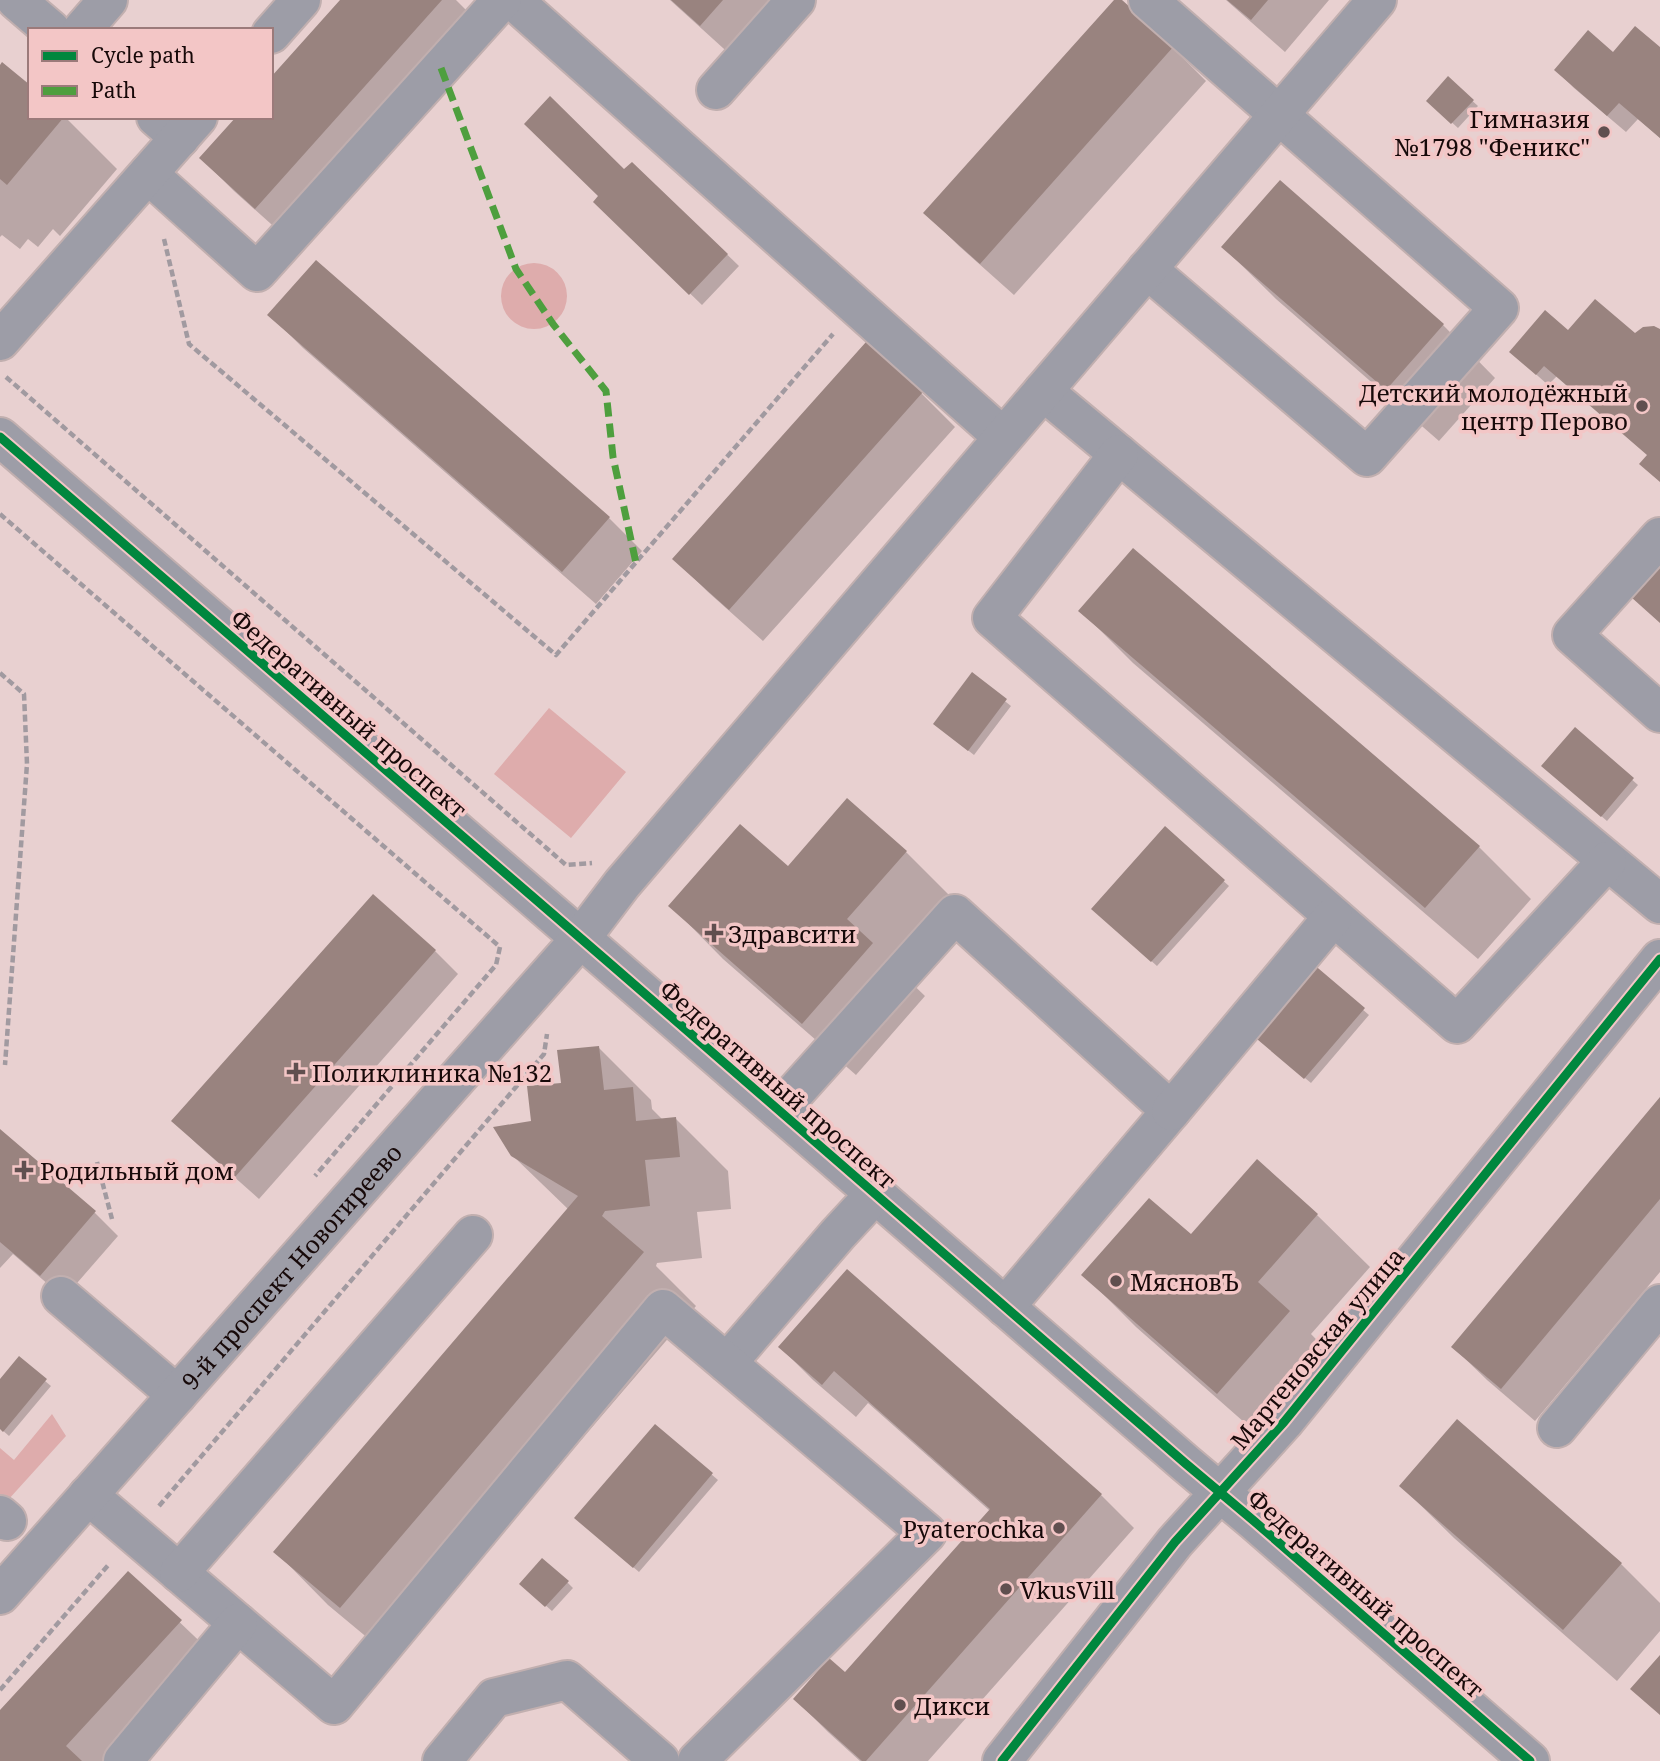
<svg xmlns="http://www.w3.org/2000/svg" width="1660" height="1761" viewBox="0 0 1660 1761" font-family="'Noto Serif',serif">
<style>
.green{fill:#deacac}
.shadow{fill:#0003}
.building{fill:#99837f}
.lines{fill:none;stroke-linecap:round;stroke-linejoin:round}
.minor-casing{stroke:#c1afaf;stroke-width:42}
.path{stroke:#a19aa0;stroke-width:4.5;stroke-dasharray:7 3.5;stroke-linecap:butt}
.minor{stroke:#9d9da7;stroke-width:38}
.quiet{stroke:#4e9f3e;stroke-width:7;stroke-dasharray:14 7;stroke-linecap:butt}
.cycleway-casing{stroke:#f3c6c6;stroke-width:13}
.cycleway{stroke:#00873e;stroke-width:9}
.poi-dot{fill:#604f4f;stroke:#f3c6c6;stroke-width:2.5}
.labels{text-anchor:middle;dominant-baseline:central;stroke-width:7;stroke-linejoin:round;paint-order:stroke}
.poi-label{font-size:24px;fill:#170909;stroke:#f3c6c6;text-anchor:start}
.street-label{font-size:24px;fill:#170909;stroke:#f3c6c6}
</style>
<rect width="100%" height="100%" fill="#e8d0d0"/>
<!-- green -->
<path class="green" d="M501 296a33 33 0 1 1 66 0a33 33 0 1 1-66 0Z
M 549,708 L 626,772 L 571,838 L 494,774 Z
M 52,1414 L 66,1436 L 8,1500 L 0,1494 L 0,1448 L 14,1460 Z"/>
<!-- shadow -->
<path class="shadow" d="M 343,0 L 456,0 L 482,26 L 290,241 L 234,191 L 201,158 L 271,117 Z
M 670,0 L 785,0 L 734,58 Z
M 1116,0 L 1119,0 L 1173,48 L 1206,81 L 1014,295 L 959,246 L 926,213 Z
M 1226,0 L 1329,0 L 1285,52 Z
M 1660,50 L 1660,138 L 1638,119 L 1626,132 L 1574,88 L 1556,70 L 1613,54 Z
M 0,68 L 30,117 L 65,117 L 117,169 L 60,236 L 53,229 L 38,247 L 28,239 L 20,249 L 2,235 L 0,237 Z
M 1448,79 L 1478,106 L 1458,128 L 1428,101 Z
M 624,172 L 706,234 L 739,266 L 702,305 L 595,202 Z
M 1223,247 L 1443,325 L 1495,378 L 1439,441 L 1276,299 Z
M 316,262 L 609,518 L 642,551 L 596,604 L 303,348 L 270,315 Z
M 1660,331 L 1660,481 L 1649,455 L 1557,376 L 1548,385 L 1511,352 L 1568,333 L 1635,335 Z
M 867,344 L 922,394 L 955,427 L 763,641 L 708,592 L 675,559 Z
M 1081,611 L 1479,847 L 1531,899 L 1478,959 L 1133,663 Z
M 972,675 L 1011,706 L 974,755 L 941,729 Z
M 1575,729 L 1638,785 L 1607,821 L 1549,771 Z
M 1165,829 L 1229,886 L 1157,966 L 1099,914 Z
M 906,852 L 958,904 L 899,971 L 925,996 L 856,1075 L 723,959 L 671,906 L 788,868 Z
M 435,951 L 458,974 L 259,1199 L 197,1144 L 174,1121 Z
M 1312,966 L 1369,1015 L 1311,1083 L 1259,1040 Z
M 599,1048 L 651,1100 L 652,1109 L 663,1120 L 675,1118 L 728,1171 L 731,1209 L 697,1212 L 702,1258 L 657,1263 L 656,1266 L 696,1306 L 393,1659 L 328,1605 L 276,1552 L 569,1210 L 512,1155 L 533,1122 L 562,1084 Z
M 1660,1100 L 1660,1272 L 1535,1421 L 1487,1380 L 1453,1347 Z
M 0,1131 L 95,1213 L 118,1236 L 64,1298 L 13,1254 L 0,1268 Z
M 1317,1215 L 1370,1267 L 1311,1334 L 1341,1365 L 1270,1445 L 1136,1327 L 1084,1275 L 1191,1237 Z
M 847,1271 L 1101,1495 L 1134,1528 L 928,1761 L 860,1761 L 828,1732 L 795,1699 L 846,1674 L 990,1511 L 868,1403 L 856,1417 L 813,1380 L 780,1347 Z
M 45,1381 L 51,1386 L 9,1436 L 0,1428 L 0,1382 Z
M 655,1426 L 718,1480 L 639,1572 L 582,1523 Z
M 1401,1486 L 1621,1564 L 1660,1603 L 1660,1631 L 1617,1681 L 1454,1538 Z
M 128,1573 L 214,1655 L 115,1761 L 0,1761 L 0,1712 Z
M 567,1582 L 573,1588 L 552,1611 L 521,1584 Z"/>
<!-- building -->
<path class="building" d="M 340,0 L 442,0 L 255,209 L 199,158 L 236,117 L 271,117 L 271,77 Z
M 671,0 L 723,0 L 700,26 Z
M 1114,0 L 1122,0 L 1174,46 L 980,264 L 923,213 Z
M 1227,0 L 1268,0 L 1251,20 Z
M 1635,26 L 1660,47 L 1660,138 L 1619,103 L 1607,116 L 1554,70 L 1588,30 L 1613,52 Z
M 2,62 L 30,85 L 30,117 L 64,117 L 7,185 L 0,179 L 0,65 Z
M 1448,76 L 1474,100 L 1451,124 L 1426,101 Z
M 550,96 L 624,169 L 632,162 L 728,254 L 689,295 L 593,202 L 598,196 L 524,124 Z
M 1280,180 L 1444,324 L 1386,390 L 1221,247 Z
M 316,260 L 610,517 L 562,572 L 267,315 Z
M 1595,299 L 1635,333 L 1643,327 L 1654,326 L 1660,329 L 1660,482 L 1639,464 L 1647,455 L 1544,366 L 1536,375 L 1509,352 L 1545,310 L 1568,330 Z
M 866,342 L 923,392 L 729,610 L 672,559 Z
M 1133,548 L 1480,846 L 1425,908 L 1078,611 Z
M 1660,564 L 1660,623 L 1631,597 Z
M 972,672 L 1007,699 L 968,751 L 933,724 Z
M 1575,727 L 1634,778 L 1601,817 L 1541,766 Z
M 847,798 L 907,851 L 847,919 L 873,943 L 802,1024 L 668,906 L 740,824 L 788,866 Z
M 1165,826 L 1225,880 L 1151,962 L 1091,909 Z
M 373,894 L 436,950 L 235,1177 L 171,1121 Z
M 1312,963 L 1365,1008 L 1304,1079 L 1251,1034 Z
M 599,1046 L 604,1090 L 633,1087 L 636,1121 L 676,1117 L 680,1157 L 645,1160 L 650,1206 L 605,1211 L 602,1216 L 644,1252 L 340,1608 L 273,1552 L 578,1196 L 511,1156 L 493,1127 L 531,1121 L 527,1086 L 561,1083 L 557,1050 Z
M 1660,1097 L 1660,1199 L 1501,1389 L 1451,1347 Z
M 0,1129 L 96,1211 L 40,1276 L 0,1242 Z
M 1257,1159 L 1318,1214 L 1258,1282 L 1290,1311 L 1217,1394 L 1081,1275 L 1149,1198 L 1191,1234 Z
M 847,1269 L 1102,1494 L 866,1761 L 862,1761 L 793,1699 L 829,1658 L 845,1672 L 990,1509 L 834,1371 L 822,1385 L 778,1347 Z
M 19,1356 L 47,1379 L 3,1432 L 0,1429 L 0,1379 Z
M 1457,1419 L 1622,1563 L 1563,1630 L 1399,1486 Z
M 655,1424 L 713,1473 L 633,1568 L 574,1518 Z
M 542,1558 L 569,1581 L 545,1607 L 519,1584 Z
M 128,1571 L 182,1620 L 66,1746 L 82,1761 L 0,1761 L 0,1710 Z
M 1660,1655 L 1660,1715 L 1630,1689 Z"/>
<g class="lines">
<defs>
<g id="minor">
<path d="M 16,0 L 51,30"/>
<path d="M 513,0 L 1003,437"/>
<path d="M 82,30 L 108,0"/>
<path d="M 271,34 L 301,0"/>
<path d="M 716,90 L 796,0"/>
<path d="M 156,117 L 180,138"/>
<path d="M 148,174 L 257,272 L 502,0"/>
<path d="M 1147,269 L 1367,457 L 1499,308 L 1148,0"/>
<path d="M 0,341 L 198,117"/>
<path d="M 1043,391 L 1660,904"/>
<path d="M 0,437 L 607,961 L 1185,1463 L 1254,1521 L 1530,1761"/>
<path d="M 1119,454 L 992,618 L 1457,1024 L 1607,861"/>
<path d="M 1660,537 L 1572,635 L 1660,713"/>
<path d="M 779,1110 L 955,914 L 1171,1111 L 1005,1307"/>
<path d="M 1171,1111 L 1333,917"/>
<path d="M 61,1296 L 177,1395"/>
<path d="M 727,1363 L 838,1234 L 875,1194"/>
<path d="M 1557,1428 L 1660,1304"/>
<path d="M 88,1495 L 334,1705 L 663,1309 L 927,1533 L 697,1761"/>
<path d="M 0,1515 L 7,1521"/>
<path d="M 179,1573 L 473,1235"/>
<path id="s1" d="M 0,1595 L 581,938 L 622,884 L 1377,0"/>
<path d="M 123,1761 L 238,1623"/>
<path d="M 442,1761 L 494,1698 L 567,1680 L 660,1761"/>
<path d="M 1002,1761 L 1175,1542 L 1284,1422 L 1660,959"/>
</g>
</defs>
<!-- minor casing -->
<use href="#minor" class="minor-casing"/>
<!-- path -->
<path class="path" d="M 164,239 L 189,344 L 556,655 L 833,334
M 6,377 L 566,865 L 592,863
M 0,514 L 500,947 L 496,965 L 315,1176
M 0,673 L 24,694 L 27,764 L 5,1065
M 97,1162 L 112,1219
M 159,1506 L 544,1054 L 547,1034
M 0,1690 L 110,1563"/>
<!-- minor -->
<use href="#minor" class="minor"/>
<!-- quiet -->
<path class="quiet" d="M 441,68 L 516,269 L 553,324 L 606,391 L 613,457 L 636,563"/>
<defs>
<path id="cycleway" d="M 0,437 L 607,961 L 1185,1463 L 1254,1521 L 1530,1761
M 1002,1761 L 1175,1542 L 1284,1422 L 1660,959"/>
</defs>
<!-- cycleway casing -->
<use href="#cycleway" class="cycleway-casing"/>
<!-- cycleway -->
<use href="#cycleway" class="cycleway"/>
</g>
<!-- markers -->
<g class="poi-dot">
<circle cx="1604" cy="132" r="7"/>
<circle cx="1642" cy="406" r="7"/>
<path d="M710.5 922.5h7v7h7v7h-7v7h-7v-7h-7v-7h7z"/>
<path d="M292.5 1061.5h7v7h7v7h-7v7h-7v-7h-7v-7h7z"/>
<path d="M20.5 1159.5h7v7h7v7h-7v7h-7v-7h-7v-7h7z"/>
<circle cx="1116" cy="1281" r="7"/>
<circle cx="1059" cy="1528" r="7"/>
<circle cx="1006" cy="1589" r="7"/>
<circle cx="900" cy="1705" r="7"/>
</g>
<g class="labels">
<!-- poi labels -->
<g class="poi-label">
<text x="1590" y="118" text-anchor="end">Гимназия<tspan x="1590" dy="28">№1798 "Феникс"</tspan></text>
<text x="1628" y="392" text-anchor="end">Детский молодёжный<tspan x="1628" dy="28">центр Перово</tspan></text>
<text x="728" y="933">Здравсити</text>
<text x="312" y="1072">Поликлиника №132</text>
<text x="40" y="1170">Родильный дом</text>
<text x="1130" y="1281">МясновЪ</text>
<text x="1045" y="1528" text-anchor="end">Pyaterochka</text>
<text x="1020" y="1589">VkusVill</text>
<text x="914" y="1705">Дикси</text>
</g>
<!-- street labels -->
<g class="street-label">
<text transform="translate(349 713) rotate(41)">Федеративный проспект</text>
<text transform="translate(778 1084) rotate(41)">Федеративный проспект</text>
<text stroke="none"><textPath href="#s1" startOffset="439">9-й проспект Новогиреево</textPath></text>
<text transform="translate(1317 1348) rotate(-50)">Мартеновская улица</text>
<text transform="translate(1366 1593) rotate(41)">Федеративный проспект</text>
</g>
</g>
<!-- legend -->
<rect x="28" y="28" width="245" height="91" fill="#f3c6c6" stroke="#9b7a7a" stroke-width="2"/>
<rect x="42" y="51" width="35" height="10" fill="#00873e" stroke="#9b7a7a" stroke-width="2"/>
<text x="91" y="63" font-size="21" fill="#170909">Cycle path</text>
<rect x="42" y="86" width="35" height="10" fill="#4e9f3e" stroke="#9b7a7a" stroke-width="2"/>
<text x="91" y="98" font-size="21" fill="#170909">Path</text>
</svg>
